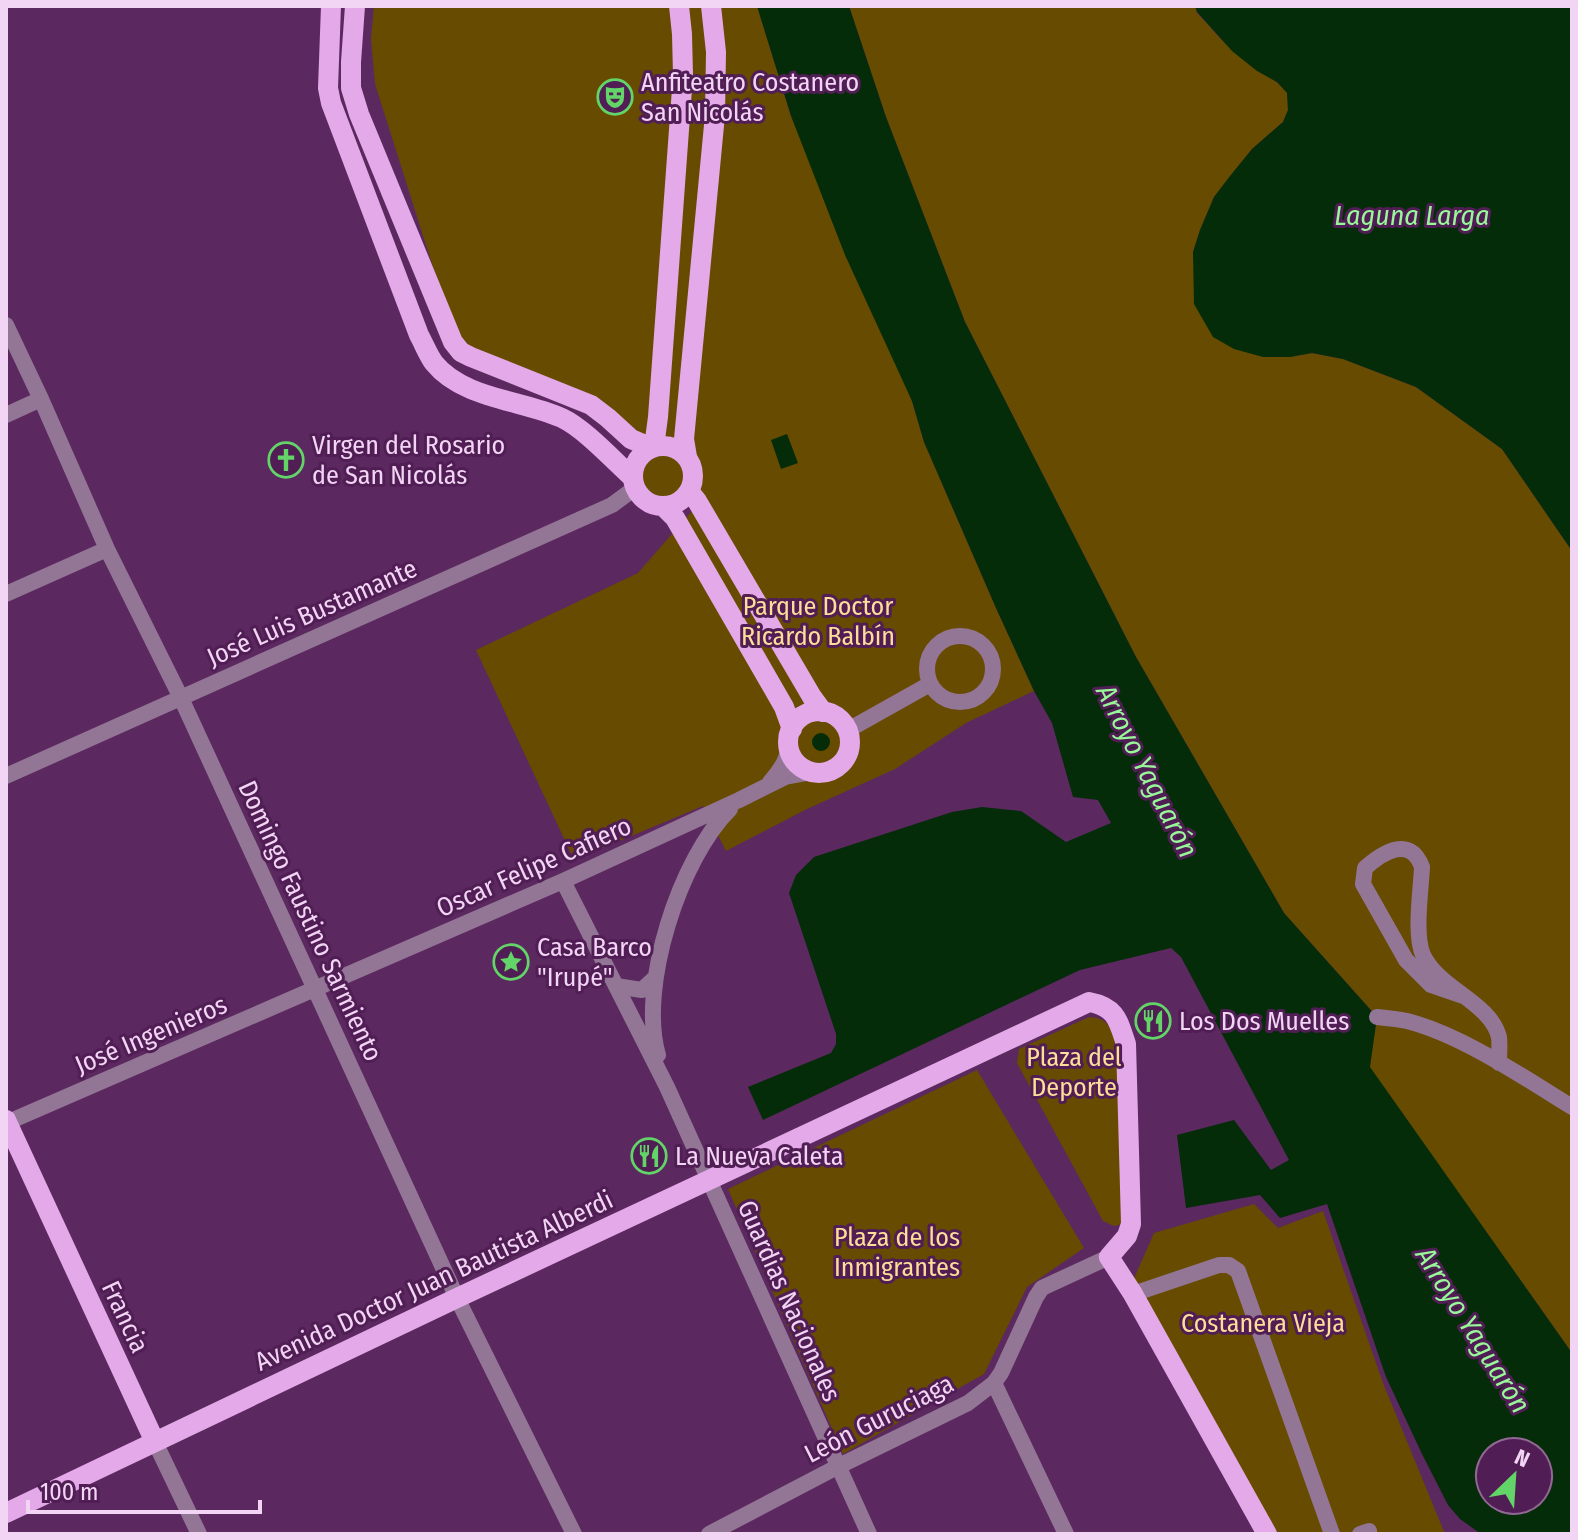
<svg xmlns="http://www.w3.org/2000/svg" width="1578" height="1540" viewBox="0 0 1578 1540" font-family="'Fira Sans Condensed',sans-serif">
<style>
.green{fill:#674b01}
.water{fill:#042c08;fill-rule:evenodd}
.lines{fill:none;stroke-linecap:round;stroke-linejoin:round}
.minor{stroke:#937695;stroke-width:16}
.major{stroke:#e4a9e8;stroke-width:20}
.labels{text-anchor:middle;dominant-baseline:central;stroke-width:6;stroke-linejoin:round;paint-order:stroke}
.poi-label{font-size:26px;fill:#f2d4f4;stroke:#501e54;text-anchor:start}
.park-label{font-size:26px;fill:#fd9;stroke:#501e54}
.street-label{font-size:26px;fill:#f2d4f4;stroke:#501e54}
.water-label{font-size:28px;font-style:italic;fill:#98f799;stroke:#501e54}
</style>
<rect width="100%" height="100%" fill="#5b295f"/>
<!-- green -->
<path class="green" d="M 374,6 L 757,6 L 791,116 L 912,401 L 924,442 L 996,608 L 1034,691 L 966,723 L 895,769 L 807,809 L 726,851 L 703,806 L 574,860 L 476,650 L 638,573 L 705,496 L 688,480 C 670,526 613,476 660,453 L 632,426 L 601,407 L 473,350 L 452,327 L 375,84 L 371,39 Z
M 849,6 L 1195,6 L 1197,13 C 1210,26 1222,42 1237,54 C 1253,68 1273,77 1287,92 L 1288,110 L 1283,122 L 1252,149 L 1214,197 L 1200,230 L 1193,252 L 1290,357 L 1312,353 L 1343,359 L 1416,387 L 1502,449 L 1572,551 L 1572,1353 L 1369,1067 L 1377,1017 L 1284,913 L 1136,657 L 965,322 L 886,117 Z
M 1089,1017 C 1107,1017 1113,1029 1117,1045 L 1124,1219 L 1119,1225 L 1114,1226 L 1103,1221 L 1017,1063 L 1019,1049 Z
M 977,1070 L 1084,1248 L 1027,1287 L 984,1374 L 843,1454 L 728,1189 Z
M 1254,1204 L 1278,1228 L 1323,1211 L 1383,1383 L 1445,1534 L 1276,1534 L 1132,1283 L 1154,1233 Z"/>
<!-- water -->
<path class="water" d="M 757,6 L 849,6 L 886,117 L 965,322 L 1136,657 L 1284,913 L 1377,1017 L 1370,1067 L 1572,1353 L 1572,1534 L 1481,1534 L 1460,1519 L 1448,1505 L 1422,1454 L 1386,1377 L 1327,1204 L 1280,1218 L 1260,1195 L 1186,1208 L 1177,1135 L 1234,1120 L 1271,1170 L 1289,1160 L 1181,957 L 1171,948 L 1080,970 L 763,1120 L 748,1087 L 831,1053 L 836,1044 L 836,1034 L 789,893 L 796,875 L 814,857 L 952,812 L 982,807 L 1021,811 L 1066,842 L 1111,823 L 1098,800 L 1073,797 L 1052,723 L 1034,691 L 996,608 L 924,442 L 912,401 L 845,255 L 791,116 ZM 1490,1452 L 1538,1452 L 1538,1500 L 1490,1500 Z
M 1195,6 L 1572,6 L 1572,551 L 1502,449 L 1416,387 L 1343,359 L 1312,353 L 1290,357 L 1263,357 L 1234,349 L 1213,337 L 1194,304 L 1193,252 L 1200,230 L 1214,197 L 1230,176 L 1252,149 L 1283,122 L 1288,110 L 1287,93 L 1277,82 L 1257,71 L 1232,51 L 1197,12 Z
M 787,434 L 798,463 L 781,469 L 771,440 Z
M812 742a9 9 0 1 1 18 0a9 9 0 1 1-18 0Z"/>
<g class="lines">
<!-- minor -->
<path class="minor" d="M 6,325 L 41,399 L 107,549 L 181,698 L 457,1298 L 574,1534
M 6,415 L 41,399
M 6,594 L 107,549
M927 669a33 33 0 1 1 66 0a33 33 0 1 1-66 0Z
M 848,730 L 930,684
M 6,776 L 612,505 L 635,488
M 770,782 C 779,772 789,758 789,744
M 563,881 L 667,1087 L 869,1534
M 616,986 L 642,990 L 655,978
M 1463,996 L 1431,985 L 1406,960 L 1363,884 L 1365,868 C 1383,852 1410,835 1422,867 C 1421,890 1414,935 1423,955 C 1439,989 1490,1002 1499,1037 C 1500,1045 1499,1055 1499,1063
M 1377,1017 C 1387,1018 1398,1019 1407,1021 C 1462,1035 1523,1077 1572,1107
M 658,1055 C 638,987 680,858 730,809
M 6,1123 L 563,881 L 739,800 L 785,777 L 812,772
M 1133,1294 L 1219,1265 L 1229,1265 L 1238,1271 L 1332,1534
M 994,1383 L 1066,1534
M 155,1442 L 199,1534
M 709,1534 L 837,1467 L 968,1403 L 994,1383 L 1001,1373 L 1036,1297 L 1042,1288 L 1109,1257
M 1360,1534 L 1369,1531"/>
<!-- major -->
<path class="major" d="M 331,6 L 328,88 L 331,103 L 419,335 C 424,344 428,355 434,363 C 463,399 522,400 562,418 C 585,429 613,460 633,478
M 355,6 L 351,62 L 351,88 L 359,114 L 453,342 L 461,352 L 471,357 L 591,405 L 608,418 L 631,439 L 652,448
M633 476a30 30 0 1 1 60 0a30 30 0 1 1-60 0Z
M 654,447 L 658,417 L 683,75 L 682,34 L 679,6
M 687,457 L 684,439 L 715,115 L 716,52 L 711,6
M 689,491 L 697,501 L 812,697 L 823,712
M 663,506 L 675,518 L 784,707 L 792,729
M788 742a31 31 0 1 1 62 0a31 31 0 1 1-62 0Z
M 6,1120 L 155,1442
M 6,1513 L 457,1298 L 1089,1002 C 1116,1007 1118,1020 1126,1044 L 1131,1224 L 1127,1236 L 1109,1257 L 1133,1294 L 1267,1534"/>
</g>
<!-- icons -->
<defs>
<symbol id="theatre-ring" viewBox="-11 -11 22 22"><circle r="9.5" fill="#501e54" stroke="#63d468" stroke-width="1.5"/><path d="M-5-5.5Q0-4 5-5.5V0Q5 5 0 6Q-5 5-5 0ZM-3.3-2.5H-1v1.5H-3.3ZM1-2.5H3.3v1.5H1ZM-2.8 1Q0 5.5 2.8 1Z" fill="#63d468"/></symbol>
<symbol id="church-ring" viewBox="-11 -11 22 22"><circle r="9.5" fill="#501e54" stroke="#63d468" stroke-width="1.5"/><path d="M-1.2-6h2.4v3.5h3.3v2.4h-3.3V6h-2.4V-.1h-3.3v-2.4h3.3Z" fill="#63d468"/></symbol>
<symbol id="sight-ring" viewBox="-11 -11 22 22"><circle r="9.5" fill="#501e54" stroke="#63d468" stroke-width="1.5"/><path d="M0-6L1.8-2.2L6-1.7L2.9 1.2L3.7 5.4L0 3.3L-3.7 5.4L-2.9 1.2L-6-1.7L-1.8-2.2Z" fill="#63d468"/></symbol>
<symbol id="restaurant-ring" viewBox="-11 -11 22 22"><circle r="9.5" fill="#501e54" stroke="#63d468" stroke-width="1.5"/><path d="M-5-6h1v4h1v-4h1v4h1v-4h1v5L-1.5 .5V6h-2V.5L-5-1ZM5-6V6H3V1.5H1.5Q1.5-4 5-6Z" fill="#63d468"/></symbol>
</defs>
<g fill-rule="evenodd">
<use href="#theatre-ring" x="595" y="77" width="40" height="40"/>
<use href="#church-ring" x="266" y="440" width="40" height="40"/>
<use href="#sight-ring" x="491" y="942" width="40" height="40"/>
<use href="#restaurant-ring" x="1133" y="1001" width="40" height="40"/>
<use href="#restaurant-ring" x="629" y="1136" width="40" height="40"/>
</g>
<g class="labels">
<!-- poi labels -->
<g class="poi-label">
<text x="641" y="82">Anfiteatro Costanero<tspan x="641" dy="30">San Nicolás</tspan></text>
<text x="312" y="445">Virgen del Rosario<tspan x="312" dy="30">de San Nicolás</tspan></text>
<text x="537" y="947">Casa Barco<tspan x="537" dy="30">"Irupé"</tspan></text>
<text x="1179" y="1021">Los Dos Muelles</text>
<text x="675" y="1156">La Nueva Caleta</text>
</g>
<!-- park labels -->
<g class="park-label">
<text x="818" y="606">Parque Doctor<tspan x="818" dy="30">Ricardo Balbín</tspan></text>
<text x="1074" y="1057">Plaza del<tspan x="1074" dy="30">Deporte</tspan></text>
<text x="897" y="1237">Plaza de los<tspan x="897" dy="30">Inmigrantes</tspan></text>
<text x="1263" y="1323">Costanera Vieja</text>
</g>
<!-- street labels -->
<g class="street-label">
<text transform="translate(312 613) rotate(-24)">José Luis Bustamante</text>
<text transform="translate(534 867) rotate(-24)">Oscar Felipe Cafiero</text>
<text transform="translate(310 921) rotate(65)">Domingo Faustino Sarmiento</text>
<text transform="translate(151 1035) rotate(-23)">José Ingenieros</text>
<text transform="translate(434 1281) rotate(-25)">Avenida Doctor Juan Bautista Alberdi</text>
<text transform="translate(789 1301) rotate(66)">Guardias Nacionales</text>
<text transform="translate(125 1317) rotate(65)">Francia</text>
<text transform="translate(879 1419) rotate(-27)">León Guruciaga</text>
</g>
<!-- water labels -->
<g class="water-label">
<text x="1412" y="215">Laguna Larga</text>
<text transform="translate(1147 771) rotate(63)">Arroyo Yaguarón</text>
<text transform="translate(1473 1330) rotate(58)">Arroyo Yaguarón</text>
</g>
</g>
<!-- border -->
<rect width="1578" height="1540" fill="none" stroke="#f2d4f4" stroke-width="16"/>
<!-- north arrow -->
<g transform="translate(1514 1476) rotate(25)"><circle r="38" fill="#501e54" stroke="#916794" stroke-width="2"/>
<path d="M0-6L14 30L0 20L-14 30Z" fill="#63d468"/>
<text y="-12" font-size="22" font-weight="bold" text-anchor="middle" fill="#f2d4f4">N</text>
</g>
<!-- scale -->
<path d="M28 1500v12h232v-12" fill="none" stroke="#f2d4f4" stroke-width="4"/>
<text x="40" y="1500" font-size="24" fill="#f2d4f4" stroke="#501e54" stroke-width="6" paint-order="stroke">100 m</text>
</svg>
